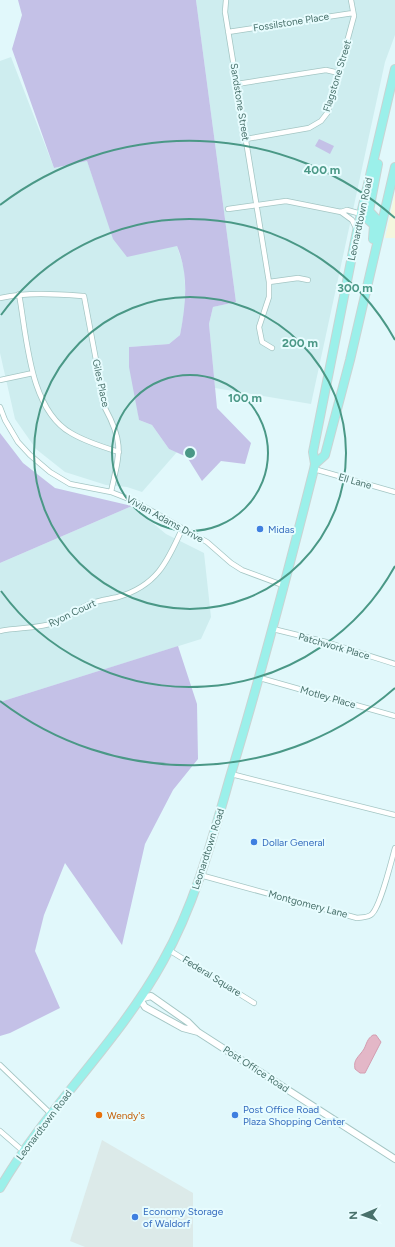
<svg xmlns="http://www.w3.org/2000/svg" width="395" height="1247" viewBox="0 0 395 1247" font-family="Figtree,sans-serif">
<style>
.residential{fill:#ceedef}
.industrial{fill:#dceae9}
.education{fill:#f4f7de}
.green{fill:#c4c1e7}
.water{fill:#e3b7c7;stroke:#d49eb1}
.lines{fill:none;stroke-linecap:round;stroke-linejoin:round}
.minor-casing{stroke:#a4c6c4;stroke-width:6}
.tertiary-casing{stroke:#a4c6c4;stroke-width:8}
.trunk-casing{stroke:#c8d4d3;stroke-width:10}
.minor{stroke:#fff;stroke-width:4.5}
.tertiary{stroke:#fff;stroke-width:6}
.trunk{stroke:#9bf0ea;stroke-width:8}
.ring{fill:none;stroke:#4a9886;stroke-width:2}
.shop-dot{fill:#3f7fe0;stroke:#e7fcfe;stroke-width:1.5}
.food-dot{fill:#e8710a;stroke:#e7fcfe;stroke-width:1.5}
.labels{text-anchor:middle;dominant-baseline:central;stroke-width:4;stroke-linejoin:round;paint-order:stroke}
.street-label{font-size:10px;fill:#49716b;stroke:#e7fcfe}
.shop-label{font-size:10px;fill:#366cbe;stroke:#e7fcfe;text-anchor:start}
.food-label{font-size:10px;fill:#c56008;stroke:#e7fcfe;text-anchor:start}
.centre{fill:#4a9886;stroke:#e7fcfe;stroke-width:2}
.ring-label{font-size:12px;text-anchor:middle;font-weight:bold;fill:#4a9886;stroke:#e7fcfe;stroke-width:4;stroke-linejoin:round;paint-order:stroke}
</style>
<rect width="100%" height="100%" fill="#e1f8fb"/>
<!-- residential -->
<path class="residential" d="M 196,0 L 395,0 L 395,35 L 385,62 L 311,404 L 215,388 L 209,324 L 213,307 L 236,302 Z
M 11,57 L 54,168 L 87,161 L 96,187 L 177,246 L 184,268 L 186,303 L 180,335 L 169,344 L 129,347 L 139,420 L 152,425 L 169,449 L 177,452 L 142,492 L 127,487 L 106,485 L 65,472 L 36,449 L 15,419 L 0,353 L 0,61 Z
M 132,506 L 166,534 L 204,553 L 211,617 L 201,639 L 0,702 L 0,563 Z"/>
<!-- industrial -->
<path class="industrial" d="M 102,1140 L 193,1193 L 193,1247 L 85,1247 L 70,1241 Z"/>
<!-- education -->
<path class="education" d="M 395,193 L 395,238 L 385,238 Z"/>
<!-- green -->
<path class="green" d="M 18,0 L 196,0 L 236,302 L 213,307 L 209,324 L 217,408 L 251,443 L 245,464 L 221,461 L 202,481 L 187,457 L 169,449 L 152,425 L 139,420 L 129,367 L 129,347 L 169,344 L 180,335 C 186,304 189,275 177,246 L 127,257 L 113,239 L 87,161 L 54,168 L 12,49 L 22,15 Z
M 319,139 L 334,146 L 330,154 L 315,146 Z
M 0,433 L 23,463 L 55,488 L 132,506 L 0,563 Z
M 178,646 L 197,704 L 198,759 L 173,790 L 145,844 L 122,945 L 65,863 L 44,915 L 35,951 L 60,1008 L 10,1033 L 0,1036 L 0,702 Z"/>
<!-- water -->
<path class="water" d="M 373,1035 L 376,1035 L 381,1042 L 365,1073 L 360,1073 L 355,1069 C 353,1059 359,1057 364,1049 C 367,1043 367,1039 373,1035 Z"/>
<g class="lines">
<defs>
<path id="minor" d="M 226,0 L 225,12 L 269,282 L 269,297 L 259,327 L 262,342 L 272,348
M 228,32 L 353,13
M 237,84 L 326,70 L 339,73
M 246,139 L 309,128 L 321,121 L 328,112 L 354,16 L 351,0
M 228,209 L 286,201 L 341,212 L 347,210 L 361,214
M 341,212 L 352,220 L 357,230
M 269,282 L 298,278 L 308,280
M 19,294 C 27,337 29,409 71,433 C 86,442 103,447 119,452
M 0,298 C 28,292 55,294 84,296 L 105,408 C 125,445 119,454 111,492
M 0,380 L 33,373
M 0,407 L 5,420 L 18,442 L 30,455 L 50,472 L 70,484 L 111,492 L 134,501 L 207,542 L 231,563 L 242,570 L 285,586
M 314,469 L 395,492
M 273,629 L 326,642 L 395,664
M 0,631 C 19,627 38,629 57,622 C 70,617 79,607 92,603 C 100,600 110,599 118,597 C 156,586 167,563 182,529
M 260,678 L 395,716
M 231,774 L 395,815
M 200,875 L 357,918 C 362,917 368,918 372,914 C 381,905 391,862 395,848
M 169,950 L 254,1003
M 0,1065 L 51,1114
M 0,1131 L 23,1151"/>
<path id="tertiary" d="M 198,1032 L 188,1022 L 151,996 L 140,999 L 145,1007 L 183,1028 L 198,1032 L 395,1159"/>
<path id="trunk" d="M 378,164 L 369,211 L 381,224
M 364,216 L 374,225 L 373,239
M 315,464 L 325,455 L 350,360 L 395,167
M 0,1188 C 47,1107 118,1043 163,961 C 195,904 212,840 230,777 C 261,675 288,572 314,469 L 315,464 L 313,452 L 357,231 L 395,69"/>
</defs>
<!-- minor casing -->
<use href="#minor" class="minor-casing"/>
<!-- tertiary casing -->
<use href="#tertiary" class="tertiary-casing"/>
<!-- trunk casing -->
<use href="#trunk" class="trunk-casing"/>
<!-- minor -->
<use href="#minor" class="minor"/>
<!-- tertiary -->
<use href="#tertiary" class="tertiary"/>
<!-- trunk -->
<use href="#trunk" class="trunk"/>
</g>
<!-- distance rings -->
<g class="ring">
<circle cx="190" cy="453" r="78"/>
<circle cx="190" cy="453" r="156"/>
<path d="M395 566A234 234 0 0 1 1 591M1 315A234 234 0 0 1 395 340"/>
<path d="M395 688A312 312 0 0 1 0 701M0 205A312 312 0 0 1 395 218"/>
</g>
<!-- markers -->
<g class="shop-dot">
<circle cx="260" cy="529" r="4"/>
<circle cx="254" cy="842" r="4"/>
<circle cx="235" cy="1115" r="4"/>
<circle cx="135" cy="1217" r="4"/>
</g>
<circle class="food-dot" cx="99" cy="1115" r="4"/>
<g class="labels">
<!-- street labels -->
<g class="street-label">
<text transform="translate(291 22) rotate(-9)">Fossilstone Place</text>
<text transform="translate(337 76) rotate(-73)">Flagstone Street</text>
<text transform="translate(240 102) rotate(81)">Sandstone Street</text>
<text transform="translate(360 219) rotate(-78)">Leonardtown Road</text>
<text transform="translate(101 383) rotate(78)">Giles Place</text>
<text transform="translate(355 481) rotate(16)">Ell Lane</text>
<text transform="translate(165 519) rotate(29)">Vivian Adams Drive</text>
<text transform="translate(72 613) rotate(-25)">Ryon Court</text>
<text transform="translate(334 646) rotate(16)">Patchwork Place</text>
<text transform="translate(328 697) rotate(16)">Motley Place</text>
<text transform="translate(208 849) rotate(-72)">Leonardtown Road</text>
<text transform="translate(308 904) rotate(15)">Montgomery Lane</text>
<text transform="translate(212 976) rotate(32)">Federal Square</text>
<text transform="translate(256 1069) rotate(33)">Post Office Road</text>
<text transform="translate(44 1125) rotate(-53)">Leonardtown Road</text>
</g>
<!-- shop labels -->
<g class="shop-label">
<text x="268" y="529">Midas</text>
<text x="262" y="842">Dollar General</text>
<text x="243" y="1109">Post Office Road<tspan x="243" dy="12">Plaza Shopping Center</tspan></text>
<text x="143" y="1211">Economy Storage<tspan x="143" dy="12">of Waldorf</tspan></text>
</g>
<!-- food labels -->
<g class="food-label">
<text x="107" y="1115">Wendy's</text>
</g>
</g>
<circle cx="190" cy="453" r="6" class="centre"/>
<g class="ring-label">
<text x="322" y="174">400 m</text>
<text x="355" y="292">300 m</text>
<text x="300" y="347">200 m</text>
<text x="245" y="402">100 m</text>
</g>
<!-- north arrow -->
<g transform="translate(363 1215) rotate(268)" stroke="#e7fcfe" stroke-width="3" paint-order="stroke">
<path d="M0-3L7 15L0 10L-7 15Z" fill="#49716b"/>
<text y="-6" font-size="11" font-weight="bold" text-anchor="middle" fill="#49716b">N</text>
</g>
</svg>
